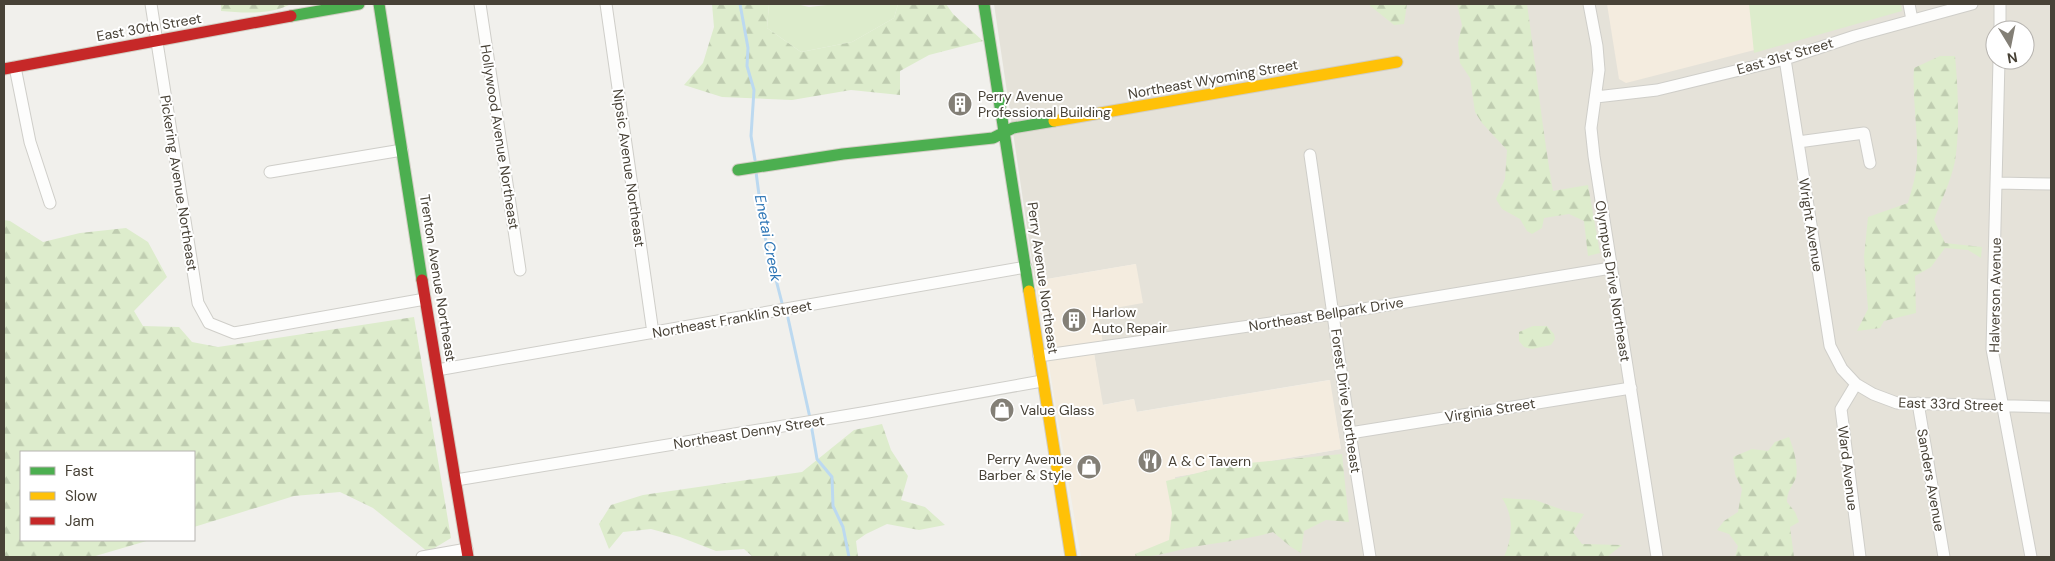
<svg xmlns="http://www.w3.org/2000/svg" width="2055" height="561" viewBox="0 0 2055 561" font-family="'DM Sans',sans-serif">
<style>
.residential{fill:#e5e2d9;fill-rule:evenodd}
.commercial{fill:#f4ecdf}
.grass{fill:#ddeccc}
.forest{fill:url(#forest-firs)}
.lines{fill:none;stroke-linecap:round;stroke-linejoin:round}
.stream{stroke:#bcd9f0;stroke-width:3}
.street-casing{stroke:#cfcec9;stroke-width:13}
.fast-casing{stroke:#d1cdc3;stroke-width:13}
.slow-casing{stroke:#d1cdc3;stroke-width:13}
.jam-casing{stroke:#d1cdc3;stroke-width:13}
.street{stroke:#fdfdfc;stroke-width:11}
.fast{stroke:#4caf50;stroke-width:11}
.slow{stroke:#ffc107;stroke-width:11}
.jam{stroke:#c62828;stroke-width:11}
.labels{text-anchor:middle;dominant-baseline:central;stroke-width:4;stroke-linejoin:round;paint-order:stroke}
.street-label{font-size:14px;fill:#484237;stroke:#fff}
.poi-label{font-size:14px;fill:#484237;stroke:#fff;text-anchor:start}
.water-label{font-size:15px;font-style:italic;fill:#2e76b6;stroke:#fff}
</style>
<defs>
<pattern id="forest-firs" width="22" height="20" patternUnits="userSpaceOnUse" patternTransform="scale(1.25)"><rect width="22" height="20" fill="#ddeccc"/><path d="M5 1l3.5 6h-7zM16 11l3.5 6h-7z" fill="#bfccb0"/></pattern>
</defs>
<rect width="100%" height="100%" fill="#f1f0ec"/>
<!-- residential -->
<path class="residential" d="M 994,4 L 2051,4 L 2051,557 L 1130,557 L 1186,548 L 1174,477 L 1341,449 L 1329,380 L 1136,412 L 1134,399 L 1102,405 L 1094,353 L 1104,351 L 1097,311 L 1136,264 L 1035,281 ZM 1995,30 L 2025,30 L 2025,60 L 1995,60 Z"/>
<!-- commercial -->
<path class="commercial" d="M 1607,4 L 1897,4 L 1770,46 L 1626,83 L 1619,79 Z
M 1136,264 L 1143,303 L 1098,311 L 1104,351 L 1094,353 L 1103,405 L 1134,399 L 1137,412 L 1330,380 L 1341,449 L 1175,477 L 1186,548 L 1130,557 L 1081,557 L 1035,281 Z"/>
<!-- grass -->
<path class="grass" d="M 769,4 L 796,4 L 809,7 L 836,4 L 898,4 L 894,18 L 852,42 L 801,52 L 767,28 Z
M 1749,4 L 1901,4 L 1902,11 L 1754,53 Z"/>
<!-- forest -->
<path class="forest" d="M 221,4 L 291,4 C 271,15 244,13 221,11 Z
M 712,4 L 769,4 L 767,28 L 801,52 L 852,42 L 894,18 L 898,4 L 946,4 L 953,14 L 983,41 L 929,55 L 900,71 L 900,95 L 851,90 L 792,100 L 722,97 L 684,85 L 703,63 L 714,27 Z
M 1368,4 L 1407,4 L 1404,24 L 1394,25 Z
M 1457,4 L 1527,4 C 1536,66 1542,129 1553,191 L 1588,185 L 1600,253 L 1588,256 L 1584,221 L 1569,214 L 1544,218 L 1542,228 L 1532,234 L 1527,231 L 1520,219 L 1502,209 L 1496,199 L 1505,179 L 1507,150 L 1482,123 L 1475,112 L 1470,78 L 1460,63 L 1458,43 L 1462,25 Z
M 1940,56 L 1955,56 C 1958,87 1960,131 1955,161 C 1951,181 1941,201 1934,220 L 1945,243 L 1982,247 L 1981,258 L 1968,250 L 1945,248 L 1931,267 L 1915,276 L 1916,313 L 1884,321 L 1880,328 L 1857,331 L 1868,309 L 1864,257 L 1868,217 L 1908,203 C 1912,188 1917,174 1917,158 C 1918,128 1912,98 1914,68 Z
M 4,220 L 10,221 L 43,242 L 80,233 L 126,228 L 148,242 L 167,277 L 134,311 L 143,326 L 179,327 L 192,342 L 218,347 L 414,317 L 451,538 L 428,552 L 373,508 L 340,492 L 294,496 L 194,527 L 194,452 L 21,452 L 21,540 L 150,540 L 92,557 L 4,557 Z
M 1533,326 L 1547,326 L 1554,334 L 1555,339 L 1551,345 L 1532,349 L 1524,347 L 1519,341 L 1519,332 Z
M 882,424 L 891,450 L 908,476 L 901,500 L 925,507 L 945,525 L 919,530 L 887,524 L 866,534 L 856,541 L 858,557 L 753,557 L 744,549 L 716,551 L 680,537 L 651,529 L 623,532 L 609,549 L 599,524 L 611,505 L 643,495 L 802,472 L 854,430 Z
M 1789,437 C 1793,447 1800,469 1795,480 C 1791,488 1787,492 1787,502 L 1795,512 L 1799,522 L 1790,527 L 1794,557 L 1735,557 L 1738,546 L 1729,534 L 1717,530 L 1724,521 L 1738,512 L 1742,489 L 1735,474 L 1733,457 L 1752,449 L 1768,451 L 1775,442 Z
M 1342,454 L 1349,522 L 1326,520 L 1304,531 L 1301,553 L 1291,547 L 1273,532 C 1247,540 1220,542 1193,547 C 1173,551 1156,557 1136,557 L 1135,554 L 1169,540 L 1172,513 L 1166,481 L 1229,465 Z
M 1502,498 L 1535,500 L 1563,510 L 1584,514 L 1573,532 L 1582,544 L 1622,545 L 1607,557 L 1504,557 C 1513,536 1514,517 1502,498 Z"/>
<g class="lines">
<!-- stream -->
<path class="stream" d="M 740,4 L 748,48 L 747,66 L 754,90 L 751,136 L 755,160
M 756,172 L 764,233 L 782,303
M 788,318 L 810,418
M 811,424 L 817,459 L 832,477 L 833,506 L 843,527 L 849,557"/>
<defs>
<path id="street" d="M 151,4 L 198,303 L 209,323 L 234,333 L 425,299
M 480,4 L 520,270
M 606,4 L 653,333
M 1589,4 L 1597,46 L 1599,70 L 1591,128 L 1594,156 L 1657,557
M 1909,4 L 1912,20
M 2000,30 L 2000,4
M 1785,59 L 1830,346 L 1842,369 L 1856,384 L 1873,394 L 1897,403 L 2051,407
M 1999,60 L 1992,349 L 2031,557
M 15,67 L 30,142 L 50,203
M 1596,97 L 1657,90 L 1785,59 L 1855,36 L 1972,4
M 1798,142 L 1864,133 L 1870,163
M 1310,155 L 1350,433 L 1370,557
M 270,172 L 402,150
M 1997,183 L 2051,184
M 1039,356 L 1333,314 L 1611,268
M 437,370 L 1026,267
M 1856,384 L 1841,409 L 1860,557
M 1918,403 L 1944,557
M 1350,433 L 1631,388
M 456,480 L 868,412 L 1042,381
M 422,557 L 467,549"/>
<path id="fast" d="M 379,4 L 422,280
M 984,4 L 1029,291
M 291,16 L 359,4
M 738,170 L 843,154 L 993,138 L 1013,128 L 1054,121"/>
<path id="slow" d="M 1054,121 L 1397,62
M 1029,291 L 1071,557"/>
<path id="jam" d="M 4,69 L 291,16
M 422,280 L 468,557"/>
</defs>
<!-- street casing -->
<use href="#street" class="street-casing"/>
<!-- fast casing -->
<use href="#fast" class="fast-casing"/>
<!-- slow casing -->
<use href="#slow" class="slow-casing"/>
<!-- jam casing -->
<use href="#jam" class="jam-casing"/>
<!-- street -->
<use href="#street" class="street"/>
<!-- fast -->
<use href="#fast" class="fast"/>
<!-- slow -->
<use href="#slow" class="slow"/>
<!-- jam -->
<use href="#jam" class="jam"/>
</g>
<!-- icons -->
<defs>
<symbol id="building-disc" viewBox="-11 -11 22 22"><circle r="9.5" fill="#837f76" stroke="#fff"/><path d="M-4-6H4V6H1V3H-1V6H-4ZM-2.5-4.3h1.7v1.8h-1.7ZM.8-4.3h1.7v1.8H.8ZM-2.5-1h1.7V.8h-1.7ZM.8-1h1.7V.8H.8Z" fill="#fff"/></symbol>
<symbol id="shop-disc" viewBox="-11 -11 22 22"><circle r="9.5" fill="#837f76" stroke="#fff"/><path d="M-5-2.5h2.3a2.7 3.5 0 0 1 5.4 0H5L5.5 6h-11ZM-1.5-2.5h3a1.5 2.3 0 0 0-3 0Z" fill="#fff"/></symbol>
<symbol id="restaurant-disc" viewBox="-11 -11 22 22"><circle r="9.5" fill="#837f76" stroke="#fff"/><path d="M-5-6h1v4h1v-4h1v4h1v-4h1v5L-1.5 .5V6h-2V.5L-5-1ZM5-6V6H3V1.5H1.5Q1.5-4 5-6Z" fill="#fff"/></symbol>
</defs>
<g fill-rule="evenodd">
<use href="#building-disc" x="946" y="90" width="28" height="28"/>
<use href="#building-disc" x="1060" y="306" width="28" height="28"/>
<use href="#shop-disc" x="988" y="396" width="28" height="28"/>
<use href="#restaurant-disc" x="1136" y="447" width="28" height="28"/>
<use href="#shop-disc" x="1075" y="453" width="28" height="28"/>
</g>
<g class="labels">
<!-- street labels -->
<g class="street-label">
<text transform="translate(149 27) rotate(-10)">East 30th Street</text>
<text transform="translate(1785 56) rotate(-16)">East 31st Street</text>
<text transform="translate(1213 79) rotate(-10)">Northeast Wyoming Street</text>
<text transform="translate(500 137) rotate(81)">Hollywood Avenue Northeast</text>
<text transform="translate(629 168) rotate(82)">Nipsic Avenue Northeast</text>
<text transform="translate(179 183) rotate(81)">Pickering Avenue Northeast</text>
<text transform="translate(1811 225) rotate(81)">Wright Avenue</text>
<text transform="translate(438 278) rotate(81)">Trenton Avenue Northeast</text>
<text transform="translate(1043 278) rotate(82)">Perry Avenue Northeast</text>
<text transform="translate(1613 281) rotate(81)">Olympus Drive Northeast</text>
<text transform="translate(1995 295) rotate(-89)">Halverson Avenue</text>
<text transform="translate(1326 314) rotate(-9)">Northeast Bellpark Drive</text>
<text transform="translate(732 319) rotate(-10)">Northeast Franklin Street</text>
<text transform="translate(1346 401) rotate(82)">Forest Drive Northeast</text>
<text transform="translate(1951 404) rotate(2)">East 33rd Street</text>
<text transform="translate(1490 410) rotate(-9)">Virginia Street</text>
<text transform="translate(749 432) rotate(-9)">Northeast Denny Street</text>
<text transform="translate(1848 468) rotate(83)">Ward Avenue</text>
<text transform="translate(1931 480) rotate(80)">Sanders Avenue</text>
</g>
<!-- poi labels -->
<g class="poi-label">
<text x="978" y="96">Perry Avenue<tspan x="978" dy="16">Professional Building</tspan></text>
<text x="1092" y="312">Harlow<tspan x="1092" dy="16">Auto Repair</tspan></text>
<text x="1020" y="410">Value Glass</text>
<text x="1072" y="459" text-anchor="end">Perry Avenue<tspan x="1072" dy="16">Barber &amp; Style</tspan></text>
<text x="1168" y="461">A &amp; C Tavern</text>
</g>
<!-- water labels -->
<g class="water-label">
<text transform="translate(768 238) rotate(79)">Enetai Creek</text>
</g>
</g>
<!-- border -->
<rect width="2055" height="561" fill="none" stroke="#484237" stroke-width="10"/>
<!-- legend -->
<rect x="20" y="451" width="175" height="90" fill="#ffffff" stroke="#b6b3af"/>
<rect x="30" y="467" width="25" height="8" fill="#4caf50" stroke="#b6b3af"/>
<text x="65" y="476" font-size="15" fill="#484237">Fast</text>
<rect x="30" y="492" width="25" height="8" fill="#ffc107" stroke="#b6b3af"/>
<text x="65" y="501" font-size="15" fill="#484237">Slow</text>
<rect x="30" y="517" width="25" height="8" fill="#c62828" stroke="#b6b3af"/>
<text x="65" y="526" font-size="15" fill="#484237">Jam</text>
<!-- north arrow -->
<g transform="translate(2010 45) rotate(170)"><circle r="24" fill="#ffffff" stroke="#b6b3af"/>
<path d="M0-4L9 19L0 12L-9 19Z" fill="#837f76"/>
<text y="-8" font-size="14" font-weight="bold" text-anchor="middle" fill="#484237">N</text>
</g>
</svg>
